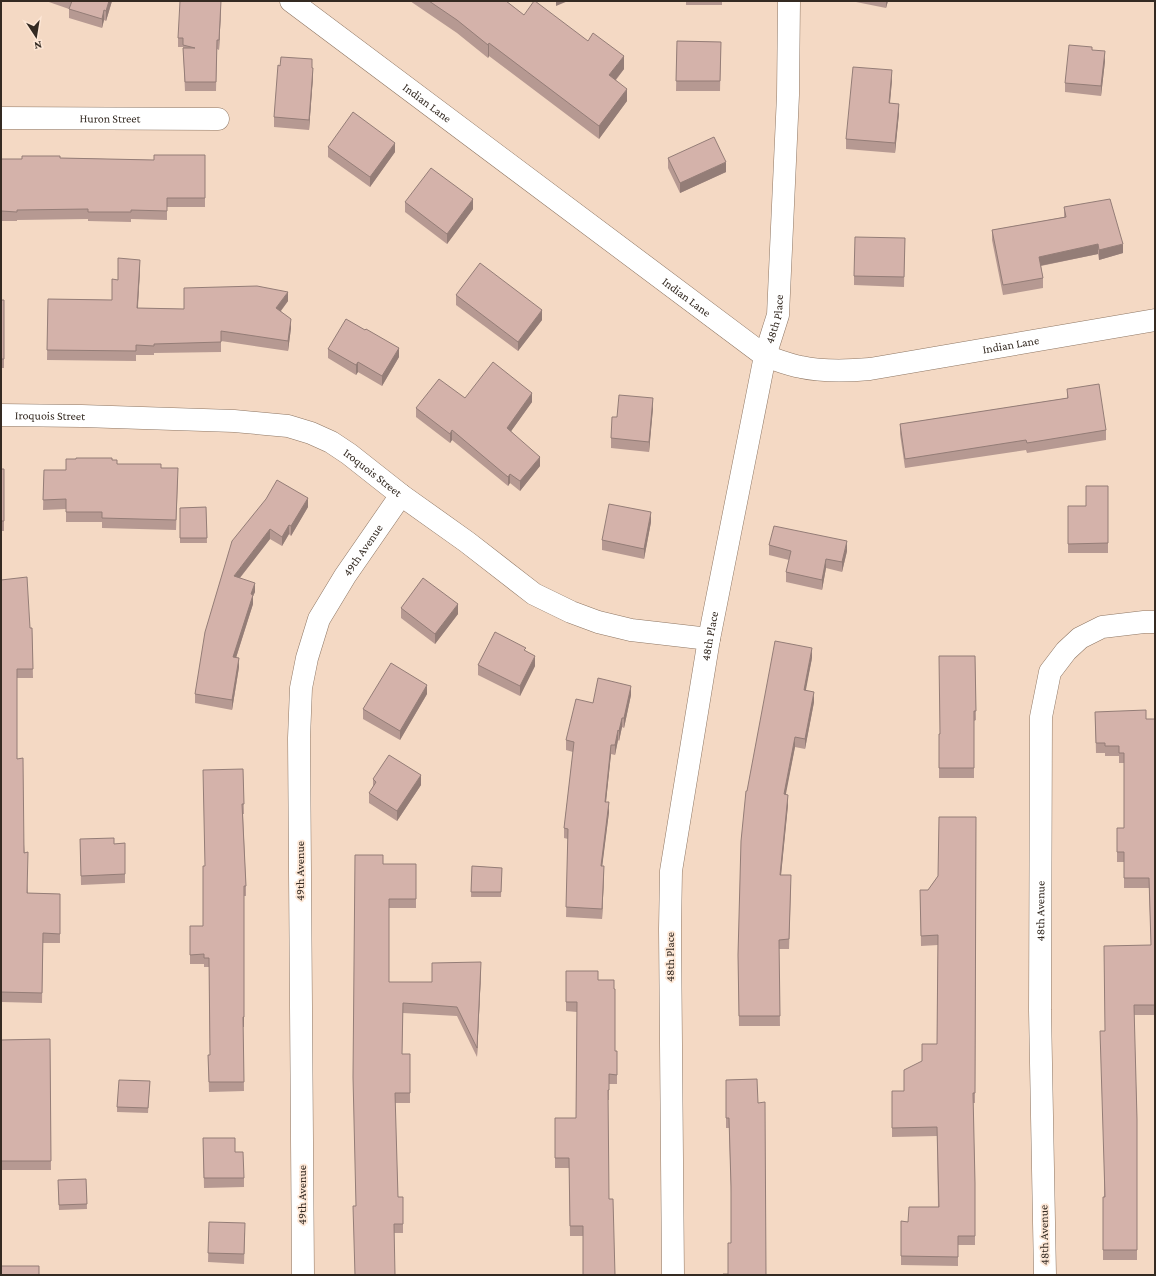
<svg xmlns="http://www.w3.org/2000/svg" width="1156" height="1276" viewBox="0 0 1156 1276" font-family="'Crimson Pro',serif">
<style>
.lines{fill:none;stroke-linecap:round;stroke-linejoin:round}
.street-casing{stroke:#8e7663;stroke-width:23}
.street{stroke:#fff;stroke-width:22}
.wall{fill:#b69992}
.shaded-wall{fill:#947d77}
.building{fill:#d4b2aa;stroke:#947d77}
.labels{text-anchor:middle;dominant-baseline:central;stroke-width:3.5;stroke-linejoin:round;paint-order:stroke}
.street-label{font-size:12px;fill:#342a22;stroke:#fde7d6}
</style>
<rect width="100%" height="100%" fill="#f4d9c4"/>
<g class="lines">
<defs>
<g id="street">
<path id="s1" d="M 291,1 L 765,356 C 777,360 789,365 801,367 C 824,372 847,371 870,369 L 1155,320"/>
<path id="s2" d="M 1,118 L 218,119"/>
<path id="s3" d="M 1,415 L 82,416 L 234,421 L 288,426 L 311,433 L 331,442 L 349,454 L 401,495 L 467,542 L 534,594 L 571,612 L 598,622 L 631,630 L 709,639"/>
<path id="s4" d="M 303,1275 L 299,738 L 301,688 L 307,658 L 319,619 L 345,576 L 401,495"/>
<path id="s5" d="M 673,1275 L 670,929 L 671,871 L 709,639 L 765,356 L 778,315 L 788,95 L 789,1"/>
<path id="s6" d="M 1045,1275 L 1040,1010 L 1041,717 L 1050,672 L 1066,651 L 1080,638 L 1102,627 L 1144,622 L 1155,622"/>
</g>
</defs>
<!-- street casing -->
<use href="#street" class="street-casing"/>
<!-- street -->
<use href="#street" class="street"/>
</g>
<!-- wall -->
<path class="wall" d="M 46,1 L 112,1 L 106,21 L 104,20 L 102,28 L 69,18 L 69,9 Z
M 410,1 L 506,1 L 524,15 L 624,69 L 616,80 L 627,101 L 599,139 L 497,62 L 489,56 L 488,58 L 457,33 Z
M 686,1 L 722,1 L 722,5 L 686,5 Z
M 851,1 L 888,1 L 886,8 Z
M 221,9 L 219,50 L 217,49 L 216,91 L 185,91 L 183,47 L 178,47 L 178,38 Z
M 677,41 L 721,42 L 720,91 L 676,91 Z
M 1092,50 L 1105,61 L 1101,96 L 1065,92 L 1065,83 Z
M 312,68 L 313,77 L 309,130 L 274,127 L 274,117 Z
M 892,80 L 890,103 L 899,113 L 895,153 L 846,149 L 846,139 Z
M 328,147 L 395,152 L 370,187 L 328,157 Z
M 205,155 L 205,207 L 167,207 L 167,220 L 131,219 L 131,222 L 88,221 L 88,219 L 17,220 L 17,221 L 1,221 L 1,159 L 22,159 L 60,158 L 154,160 Z
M 668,158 L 726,172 L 680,193 L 668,168 Z
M 405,202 L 473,209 L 447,244 L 405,212 Z
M 1064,207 L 1123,253 L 1099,260 L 1098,254 L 1041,266 L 1043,278 L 1043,288 L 1003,295 L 992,240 L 992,230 L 1064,217 Z
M 905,238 L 904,287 L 854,285 L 854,276 Z
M 140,270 L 138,308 L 184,309 L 288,301 L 281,311 L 291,328 L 288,351 L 221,341 L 221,352 L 154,353 L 154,355 L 136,355 L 136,361 L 47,360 L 48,299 L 112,300 L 118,280 Z
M 456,295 L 542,320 L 518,351 L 456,305 Z
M 1,300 L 4,300 L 4,368 L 1,368 Z
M 328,349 L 399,357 L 382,386 L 358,372 L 356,375 L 328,358 Z
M 1067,389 L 1106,430 L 1106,440 L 1027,453 L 1026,450 L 905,468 L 900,434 L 900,424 L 1067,398 Z
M 465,398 L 532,402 L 511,431 L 540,466 L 520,491 L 510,483 L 508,486 L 452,440 L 450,443 L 416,417 L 416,408 Z
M 653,408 L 649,452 L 611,448 L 611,438 L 617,417 Z
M 112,460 L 117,464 L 161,468 L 178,478 L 176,530 L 102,528 L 102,522 L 66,522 L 66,509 L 43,510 L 44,470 L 66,470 Z
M 1,469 L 4,469 L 4,531 L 1,531 Z
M 1108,486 L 1108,553 L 1068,553 L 1068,506 L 1086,506 Z
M 266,499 L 308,507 L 291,536 L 289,534 L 282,546 L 270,539 L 240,578 L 255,592 L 253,596 L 253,604 L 236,658 L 239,667 L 232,710 L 195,703 L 195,694 Z
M 206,507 L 207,543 L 180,543 L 180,508 Z
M 651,522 L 644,559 L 602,550 L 602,540 Z
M 769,545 L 847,551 L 842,572 L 826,568 L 822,590 L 786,582 L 786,572 L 789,560 L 769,555 Z
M 1,580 L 30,628 L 32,628 L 33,678 L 17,678 L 17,759 L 28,893 L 60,894 L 60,943 L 43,943 L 42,1003 L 1,1002 Z
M 401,608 L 458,614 L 435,644 L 401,618 Z
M 526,651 L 535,666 L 520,696 L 478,675 L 478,665 Z
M 975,656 L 976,720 L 974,721 L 974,778 L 939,778 L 939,734 L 940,734 Z
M 812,658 L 805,691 L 814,702 L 805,749 L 795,747 L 785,795 L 788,805 L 781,875 L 791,885 L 789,949 L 779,949 L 780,1026 L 739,1026 L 738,955 L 747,791 Z
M 427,694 L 400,740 L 363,719 L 363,709 Z
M 631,695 L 624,728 L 622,727 L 619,741 L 618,740 L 615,755 L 611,754 L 606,802 L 609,812 L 602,866 L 604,876 L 602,919 L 566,917 L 568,839 L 564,838 L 564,828 L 573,752 L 566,750 L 566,740 L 593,703 Z
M 1095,712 L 1146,719 L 1155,719 L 1155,1015 L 1134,1015 L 1137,1119 L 1137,1260 L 1103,1260 L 1103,1197 L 1104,1197 L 1105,1031 L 1151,945 L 1149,888 L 1124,888 L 1124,862 L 1117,862 L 1117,828 L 1124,828 L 1124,763 L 1119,763 L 1119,756 L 1105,756 L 1105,753 L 1096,753 Z
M 243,769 L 244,814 L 243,814 L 246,886 L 246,896 L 244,896 L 244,1027 L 243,1027 L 244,1091 L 209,1092 L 208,1055 L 210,1055 L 209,967 L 204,967 L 204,964 L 190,964 L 190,926 L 203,926 Z
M 373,779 L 421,785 L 397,821 L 369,803 L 369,793 L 373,788 Z
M 976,817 L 975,1103 L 973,1103 L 975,1183 L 975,1245 L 958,1245 L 958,1266 L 901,1265 L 901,1221 L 908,1222 L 938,1207 L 937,1136 L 892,1137 L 892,1091 L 904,1091 L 922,1061 L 937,1044 L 938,945 L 921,946 L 920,890 L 928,890 L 938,876 Z
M 80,839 L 114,844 L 125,843 L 125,883 L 81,885 Z
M 383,864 L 416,864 L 416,908 L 389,908 L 389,982 L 432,982 L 481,972 L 477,1057 L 457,1016 L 403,1013 L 402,1054 L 410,1054 L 410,1103 L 395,1103 L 398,1197 L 403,1197 L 403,1233 L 394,1233 L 356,1206 Z
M 472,866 L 502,868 L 501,897 L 471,897 Z
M 566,971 L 598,980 L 615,1051 L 617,1051 L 617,1084 L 609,1084 L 609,1100 L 608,1100 L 583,1236 L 570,1236 L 569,1168 L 555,1168 L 555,1118 L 576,1118 L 577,1012 L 566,1011 Z
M 50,1039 L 51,1170 L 1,1170 L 1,1040 Z
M 757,1079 L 731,1243 L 731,1193 L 729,1128 L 726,1128 L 726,1080 Z
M 150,1081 L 148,1113 L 117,1112 L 117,1107 Z
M 203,1138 L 235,1152 L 244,1178 L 244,1187 L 204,1188 Z
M 86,1179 L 87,1209 L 59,1210 L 58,1180 Z
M 209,1222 L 245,1233 L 244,1264 L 208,1262 Z"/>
<!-- shaded-wall -->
<path class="shaded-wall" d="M 109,1 L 112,1 L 106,21 L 106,11 Z
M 221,1 L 221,9 L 219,50 L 219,40 Z
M 556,1 L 568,1 L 556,6 Z
M 886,1 L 888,1 L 886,8 Z
M 104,10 L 104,20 L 102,28 L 102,19 Z
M 489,43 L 489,56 L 488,58 L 488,45 Z
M 1105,51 L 1105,61 L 1101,96 L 1101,86 Z
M 624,56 L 624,69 L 609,88 L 609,75 Z
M 313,68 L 313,77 L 309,130 L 309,120 Z
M 892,70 L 892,80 L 889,112 L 889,103 Z
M 627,89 L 627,101 L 599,139 L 599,126 Z
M 899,104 L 899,113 L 895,153 L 895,143 Z
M 395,143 L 395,152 L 370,187 L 370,177 Z
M 726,162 L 726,172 L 680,193 L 680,183 Z
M 473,199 L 473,209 L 447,244 L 447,234 Z
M 1098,244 L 1098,254 L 1039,266 L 1039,257 Z
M 1123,244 L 1123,253 L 1099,260 L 1099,250 Z
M 140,260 L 140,270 L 137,318 L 137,308 Z
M 288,292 L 288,301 L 276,317 L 276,308 Z
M 542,310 L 542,320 L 518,351 L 518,342 Z
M 291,319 L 291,328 L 288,351 L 288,341 Z
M 399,348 L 399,357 L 382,386 L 382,376 Z
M 358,362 L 358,372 L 356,375 L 356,365 Z
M 532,393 L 532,402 L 507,437 L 507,428 Z
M 653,398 L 653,408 L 649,452 L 649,442 Z
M 452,430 L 452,440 L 450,443 L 450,434 Z
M 540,457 L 540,466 L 520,491 L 520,481 Z
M 510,474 L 510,483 L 508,486 L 508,477 Z
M 308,498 L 308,507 L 291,536 L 291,526 Z
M 651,512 L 651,522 L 644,559 L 644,549 Z
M 289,525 L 289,534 L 282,546 L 282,537 Z
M 270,529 L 270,539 L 234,585 L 234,576 Z
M 847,541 L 847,551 L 842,572 L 842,562 Z
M 826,559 L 826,568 L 822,590 L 822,580 Z
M 255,583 L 255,592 L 253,596 L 253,604 L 233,667 L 233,657 L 251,594 Z
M 458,604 L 458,614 L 435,644 L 435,634 Z
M 812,648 L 812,658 L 804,700 L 804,690 Z
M 535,656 L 535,666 L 520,696 L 520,686 Z
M 239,658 L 239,667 L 232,710 L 232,700 Z
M 427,685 L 427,694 L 400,740 L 400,731 Z
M 631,686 L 631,695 L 624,728 L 624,718 Z
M 814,692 L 814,702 L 805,749 L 805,739 Z
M 622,718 L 622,727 L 619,741 L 619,731 Z
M 618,730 L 618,740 L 615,755 L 615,745 Z
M 795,737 L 795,747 L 784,804 L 784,794 Z
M 611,745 L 611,754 L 605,811 L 605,802 Z
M 421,775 L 421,785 L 397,821 L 397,811 Z
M 788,795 L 788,805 L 780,885 L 780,875 Z
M 609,802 L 609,812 L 601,876 L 601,866 Z
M 604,866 L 604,876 L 602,919 L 602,909 Z
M 481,962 L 481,972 L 477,1057 L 477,1048 Z
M 243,1017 L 244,1017 L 244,1027 L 243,1027 Z"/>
<!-- building -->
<path class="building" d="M 72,1 L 109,1 L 106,11 L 104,10 L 102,19 L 69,9 Z
M 180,1 L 221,1 L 219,40 L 217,40 L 216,82 L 185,82 L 183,48 L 195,48 L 183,45 L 183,38 L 178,38 Z
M 429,1 L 506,1 L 524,15 L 534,1 L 535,1 L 588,41 L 593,33 L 624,56 L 609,75 L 627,89 L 599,126 L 497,49 L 489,43 L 488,45 L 457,20 Z
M 677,41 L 721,42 L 720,81 L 676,81 Z
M 1069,45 L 1092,47 L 1092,50 L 1105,51 L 1101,86 L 1065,83 Z
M 281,57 L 312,59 L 312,68 L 313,68 L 309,120 L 274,117 L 278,65 L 280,66 Z
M 853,67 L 892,70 L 889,103 L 899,104 L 895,143 L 846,139 Z
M 353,112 L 395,143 L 370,177 L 328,147 Z
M 714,137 L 726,162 L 680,183 L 668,158 Z
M 154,155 L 205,155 L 205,198 L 167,198 L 167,211 L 131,210 L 131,212 L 88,212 L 88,209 L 17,210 L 17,212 L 1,211 L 1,159 L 22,159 L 22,156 L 60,156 L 60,158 L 154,160 Z
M 431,168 L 473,199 L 447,234 L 405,202 Z
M 1110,199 L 1123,244 L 1099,250 L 1098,244 L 1039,257 L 1043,278 L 1003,285 L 992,230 L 1066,217 L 1064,207 Z
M 855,237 L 905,238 L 904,277 L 854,276 Z
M 118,258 L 140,260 L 137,308 L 184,309 L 184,288 L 257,286 L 288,292 L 276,308 L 291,319 L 288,341 L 221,331 L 221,342 L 154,344 L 154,346 L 136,345 L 136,351 L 47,350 L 48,299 L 112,300 L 112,279 L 118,280 Z
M 480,263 L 542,310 L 518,342 L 456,295 Z
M 1,300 L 4,300 L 4,359 L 1,359 Z
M 346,319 L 365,330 L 366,329 L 399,348 L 382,376 L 358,362 L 356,365 L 328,349 Z
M 493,362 L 532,393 L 507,428 L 540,457 L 520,481 L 510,474 L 508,477 L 452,430 L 450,434 L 416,408 L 439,379 L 465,398 Z
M 1099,384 L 1106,430 L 1027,443 L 1026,440 L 905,459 L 900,424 L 1068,398 L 1067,389 Z
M 619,395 L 653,398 L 649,442 L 611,438 L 612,417 L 617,417 Z
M 76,458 L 112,458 L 112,460 L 117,460 L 117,464 L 161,464 L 161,468 L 178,468 L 176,520 L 102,518 L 102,512 L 66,512 L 66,499 L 43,500 L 44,470 L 66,470 L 66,459 L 76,459 Z
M 1,469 L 4,469 L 4,521 L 1,521 Z
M 277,480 L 308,498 L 291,526 L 289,525 L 282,537 L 270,529 L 234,576 L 255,583 L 251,594 L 253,595 L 233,657 L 239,658 L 232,700 L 195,694 L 205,632 L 232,541 L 266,499 Z
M 1086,486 L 1108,486 L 1108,543 L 1068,544 L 1068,506 L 1086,506 Z
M 609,504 L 651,512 L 644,549 L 602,540 Z
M 206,507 L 207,538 L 180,538 L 180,508 Z
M 774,526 L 847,541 L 842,562 L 826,559 L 822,580 L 786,572 L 791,551 L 769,545 Z
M 27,577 L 30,628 L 32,628 L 33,669 L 17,669 L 17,759 L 23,758 L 24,853 L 28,852 L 27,893 L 60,894 L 60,934 L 43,933 L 42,993 L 1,992 L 1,580 Z
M 423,578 L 458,604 L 435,634 L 401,608 Z
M 495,632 L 526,648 L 524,650 L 535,656 L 520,686 L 478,665 Z
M 775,641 L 812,648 L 804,690 L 814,692 L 805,739 L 795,737 L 784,794 L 788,795 L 780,875 L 791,875 L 789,939 L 779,940 L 780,1016 L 739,1016 L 738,955 L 741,841 L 746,791 L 747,791 Z
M 939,656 L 975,656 L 976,711 L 974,711 L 974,768 L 939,768 L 939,734 L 940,734 Z
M 391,663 L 427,685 L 400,731 L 363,709 Z
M 598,678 L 631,686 L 624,718 L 622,718 L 619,731 L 618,730 L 615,745 L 611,745 L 605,802 L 609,802 L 601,866 L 604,866 L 602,909 L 566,907 L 568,829 L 564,828 L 574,742 L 566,740 L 576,699 L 593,703 Z
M 1146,710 L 1146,719 L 1155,719 L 1155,1005 L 1134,1005 L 1137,1119 L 1137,1250 L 1103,1250 L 1103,1197 L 1105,1197 L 1100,1031 L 1105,1031 L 1104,946 L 1151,945 L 1149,878 L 1124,878 L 1124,852 L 1117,852 L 1117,828 L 1124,828 L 1124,753 L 1119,753 L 1119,746 L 1105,746 L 1105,743 L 1096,743 L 1095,712 Z
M 389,755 L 421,775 L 397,811 L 369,793 L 376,782 L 373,779 Z
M 243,769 L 244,804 L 242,804 L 246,886 L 244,886 L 244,1017 L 243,1017 L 244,1082 L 209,1082 L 208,1055 L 210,1055 L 209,958 L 204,958 L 204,954 L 190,955 L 190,926 L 203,926 L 203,866 L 205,866 L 203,770 Z
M 939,817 L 976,817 L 975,1093 L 973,1093 L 975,1183 L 975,1236 L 958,1236 L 958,1257 L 901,1256 L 901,1221 L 908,1222 L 909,1207 L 939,1207 L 937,1127 L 892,1128 L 892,1091 L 904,1091 L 904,1070 L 922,1061 L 922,1044 L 937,1044 L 938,935 L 921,936 L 920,890 L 928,890 L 938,876 Z
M 114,838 L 114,844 L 125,843 L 125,874 L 81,876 L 80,839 Z
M 355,855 L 383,855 L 383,864 L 416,864 L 416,899 L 389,899 L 389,982 L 432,982 L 432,963 L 481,962 L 477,1048 L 457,1007 L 403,1003 L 402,1054 L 410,1054 L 410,1093 L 395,1093 L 398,1197 L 403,1197 L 403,1224 L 394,1224 L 395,1275 L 355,1275 L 353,1206 L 356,1206 L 353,1077 Z
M 472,866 L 502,868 L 501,892 L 471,892 Z
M 566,971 L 598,971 L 598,980 L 614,980 L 614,989 L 615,989 L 615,1051 L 617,1051 L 617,1075 L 609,1074 L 609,1090 L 608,1090 L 609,1199 L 613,1199 L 615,1275 L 583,1275 L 583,1226 L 570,1226 L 569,1158 L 555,1158 L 555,1118 L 576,1118 L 577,1002 L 566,1002 Z
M 50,1039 L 51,1161 L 1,1161 L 1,1040 Z
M 757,1079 L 758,1103 L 765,1102 L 766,1275 L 723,1275 L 723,1274 L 728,1274 L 728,1243 L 731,1243 L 731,1186 L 729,1118 L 726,1118 L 726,1080 Z
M 119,1080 L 150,1081 L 148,1108 L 117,1107 Z
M 203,1138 L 235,1138 L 235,1152 L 243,1152 L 244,1178 L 204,1178 Z
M 86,1179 L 87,1204 L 59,1205 L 58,1180 Z
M 209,1222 L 245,1223 L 244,1254 L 208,1253 Z
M 1,1266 L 39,1266 L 39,1275 L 1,1275 Z"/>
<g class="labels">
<!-- street labels -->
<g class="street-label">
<text stroke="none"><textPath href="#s1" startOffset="170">Indian Lane</textPath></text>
<text stroke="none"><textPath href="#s2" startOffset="109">Huron Street</textPath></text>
<text stroke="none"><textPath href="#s1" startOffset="494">Indian Lane</textPath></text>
<text stroke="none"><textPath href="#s5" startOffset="966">48th Place</textPath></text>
<text stroke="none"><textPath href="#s1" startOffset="842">Indian Lane</textPath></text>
<text stroke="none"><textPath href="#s3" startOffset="49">Iroquois Street</textPath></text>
<text stroke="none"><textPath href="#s3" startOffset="385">Iroquois Street</textPath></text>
<text stroke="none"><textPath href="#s4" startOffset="740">49th Avenue</textPath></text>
<text stroke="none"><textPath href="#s5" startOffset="642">48th Place</textPath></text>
<text transform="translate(300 871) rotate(-90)">49th Avenue</text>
<text stroke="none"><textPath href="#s6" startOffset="364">48th Avenue</textPath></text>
<text transform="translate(670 957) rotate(-90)">48th Place</text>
<text transform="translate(302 1195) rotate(-90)">49th Avenue</text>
<text transform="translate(1044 1235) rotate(-91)">48th Avenue</text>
</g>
</g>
<!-- border -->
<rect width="1156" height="1276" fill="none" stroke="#342a22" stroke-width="4"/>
<!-- north arrow -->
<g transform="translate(36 36) rotate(168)" stroke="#fde7d6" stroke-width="3" paint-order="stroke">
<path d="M0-3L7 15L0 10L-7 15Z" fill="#342a22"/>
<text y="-6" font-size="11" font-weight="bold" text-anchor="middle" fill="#342a22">N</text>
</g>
</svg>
